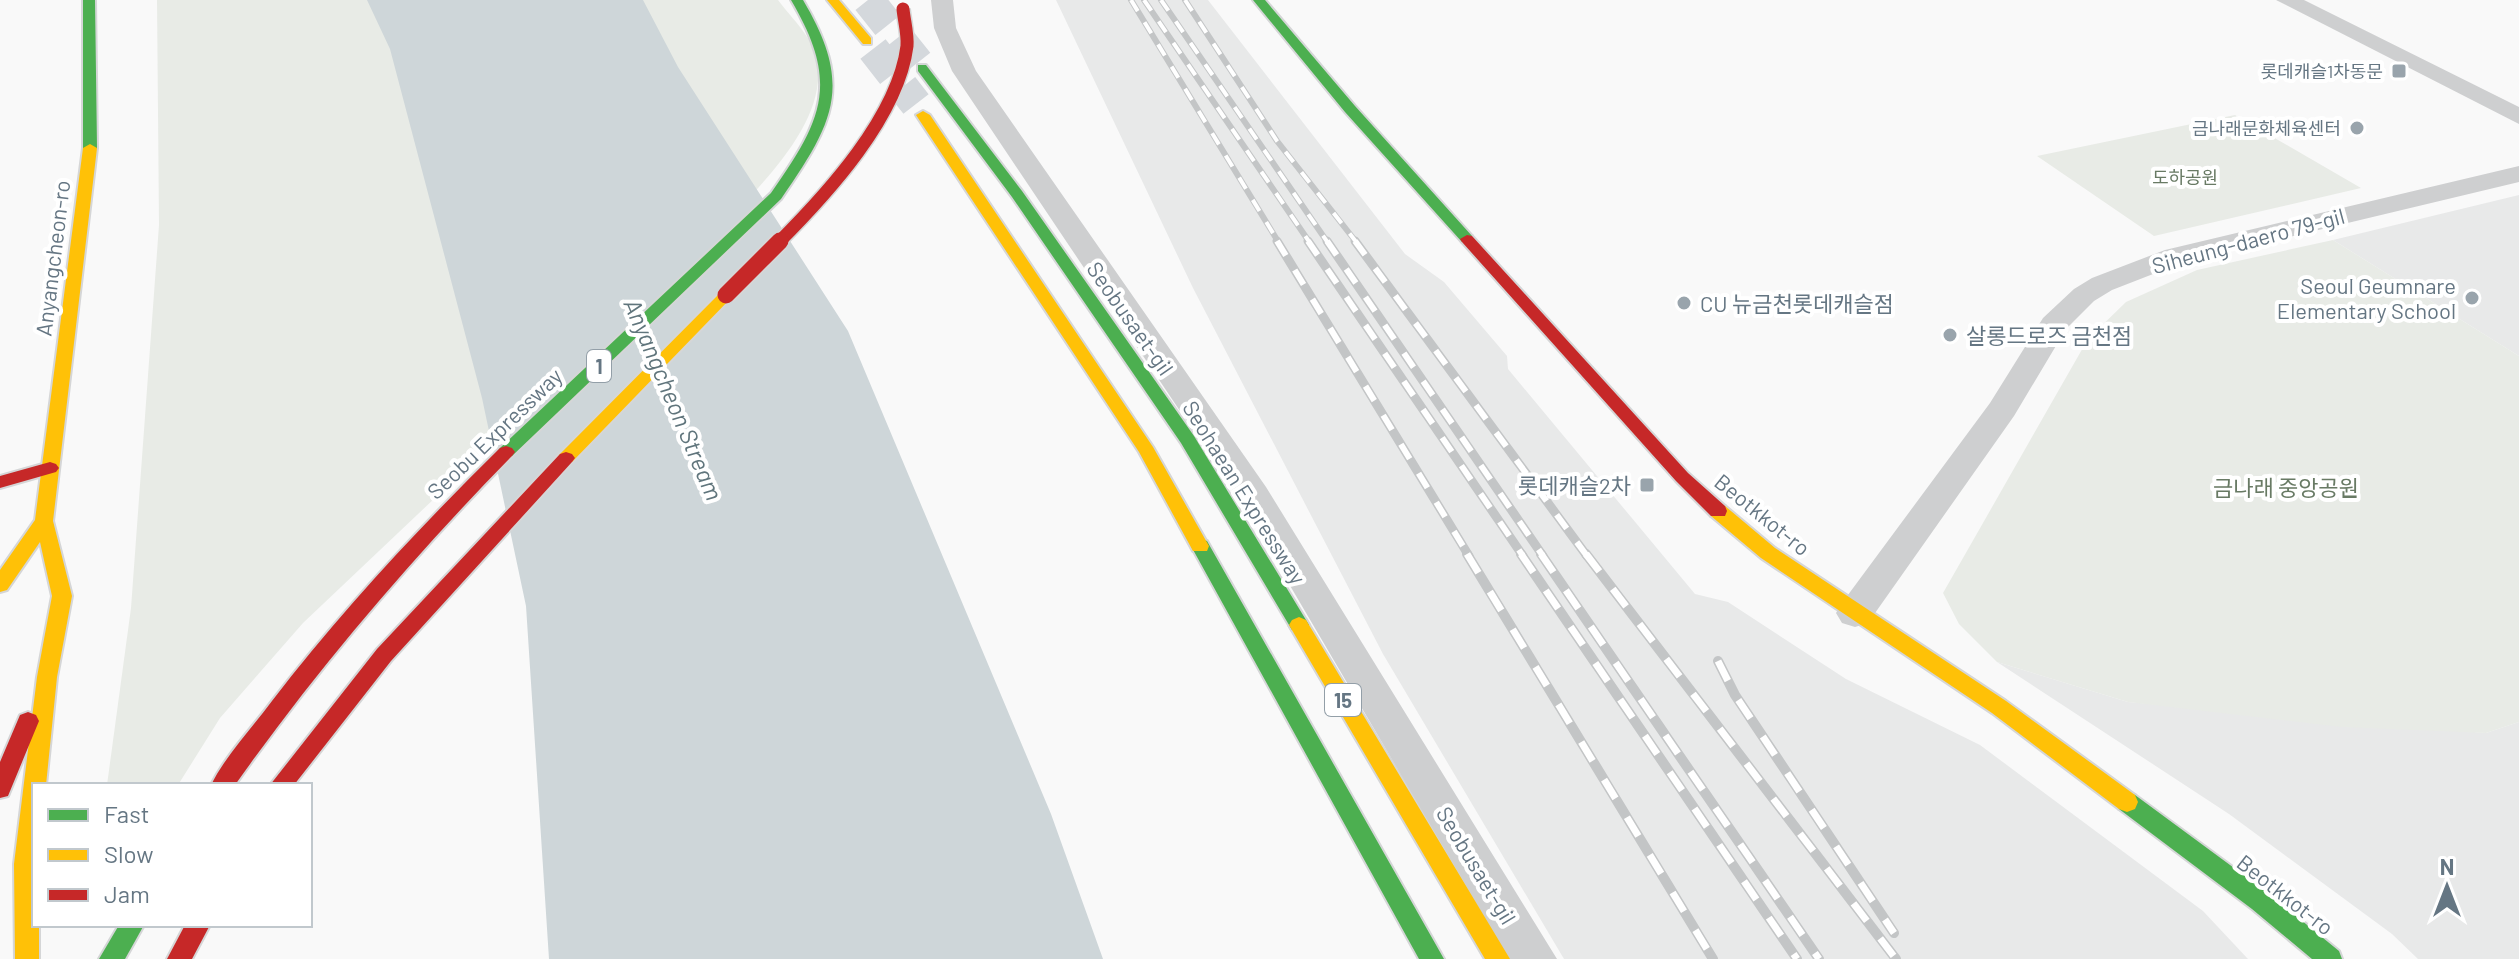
<svg xmlns="http://www.w3.org/2000/svg" width="2519" height="959" viewBox="0 0 2519 959" font-family="Barlow,'Noto Sans KR',sans-serif">
<style>
.built{fill:#e8e9e9}
.green{fill:#e8ebe6}
.water{fill:#ced6d9}
.lines{fill:none;stroke-linecap:round;stroke-linejoin:round}
.highway-tunnel{stroke:#d4d8dc;stroke-width:32;stroke-dasharray:32 16;stroke-linecap:butt}
.fast-casing{stroke:#d5d6d7;stroke-width:4}
.slow-casing{stroke:#d5d6d7;stroke-width:4}
.jam-casing{stroke:#d5d6d7;stroke-width:4}
.street{fill:#cecfd0;fill-rule:evenodd}
.fast{fill:#4caf50;fill-rule:evenodd}
.slow{fill:#ffc107;fill-rule:evenodd}
.jam{fill:#c62828;fill-rule:evenodd}
.rail-far2-casing{stroke:#c3c5c6;stroke-width:6}
.rail-far1-casing{stroke:#c3c5c6;stroke-width:9}
.rail-casing{stroke:#c3c5c6;stroke-width:10}
.rail-far2{stroke:#fff;stroke-width:4;stroke-dasharray:13;stroke-linecap:butt}
.rail-far1{stroke:#fff;stroke-width:6;stroke-dasharray:17;stroke-linecap:butt}
.rail{stroke:#fff;stroke-width:7;stroke-dasharray:22;stroke-linecap:butt}
.jam-bridge-far1-casing{stroke:#d5d6d6;stroke-width:16;stroke-linecap:butt}
.jam-bridge-casing{stroke:#d5d6d6;stroke-width:21;stroke-linecap:butt}
.jam-bridge-far1{stroke:#c62828;stroke-width:13}
.jam-bridge{stroke:#c62828;stroke-width:17}
.poi-dot{fill:#99a4ac;stroke:#fff;stroke-width:3}
.labels{text-anchor:middle;dominant-baseline:central;stroke-width:8;stroke-linejoin:round;paint-order:stroke}
.far-poi-label{font-size:18px;fill:#657683;stroke:#fff;text-anchor:end}
.far-park-label{font-size:18px;fill:#687a64;stroke:#fff}
.shield{fill:#fff;stroke:#939fa8;stroke-width:2}
.shield-label{font-size:20px;font-weight:bold;fill:#657683}
.street-label{font-size:22px;fill:#657683;stroke:#fff}
.poi-label{font-size:22px;fill:#657683;stroke:#fff;text-anchor:end}
.park-label{font-size:22px;fill:#687a64;stroke:#fff}
.water-label{font-size:24px;font-style:italic;fill:#60757c;stroke:#fff}
</style>
<rect width="100%" height="100%" fill="#f9f9f9"/>
<!-- built -->
<path class="built" d="M 1056,0 L 1208,0 L 1405,254 L 1444,282 L 1507,356 L 1508,369 L 1695,594 L 1728,602 L 1846,679 L 1980,745 L 2203,911 L 2248,959 L 1564,959 L 1383,654 L 1193,288 Z
M 2519,195 L 2519,356 L 2333,240 Z
M 1997,662 L 2128,702 L 2486,733 L 2519,722 L 2519,959 L 2418,959 L 2392,934 L 2229,814 Z"/>
<!-- green -->
<path class="green" d="M 157,0 L 778,0 C 789,15 808,33 814,50 C 837,114 761,185 721,227 L 303,623 L 220,718 L 178,785 L 107,785 L 131,608 L 159,225 Z
M 2235,115 L 2361,188 L 2154,236 L 2037,156 Z
M 2333,240 L 2519,356 L 2519,722 L 2486,733 L 2342,727 L 2128,702 L 1997,662 L 1959,624 L 1943,593 L 2088,339 L 2126,302 L 2197,270 Z"/>
<!-- water -->
<path class="water" d="M 367,0 L 643,0 L 678,67 L 848,331 L 1051,814 L 1103,959 L 549,959 L 526,606 L 482,398 L 390,49 Z"/>
<g class="lines">
<!-- highway-tunnel -->
<path class="highway-tunnel" d="M 868,0 L 922,68
M 873,49 L 916,104"/>
<defs>
<path id="fast" d="M 83,0 L 95,0 L 97,148 L 90,152 L 83,148 Z
M 791,0 L 803,0 C 854,86 834,122 781,199 L 512,456 L 500,456 L 497,452 L 500,448 L 771,193 C 823,119 840,83 791,0 Z
M 1253,0 L 1265,0 L 1355,106 L 1472,236 L 1472,242 L 1462,242 L 1345,112 Z
M 918,65 L 926,65 L 1022,191 L 1194,436 L 1306,620 L 1309,625 L 1306,630 L 1292,630 L 1181,443 L 1012,197 L 918,71 Z
M 1200,539 L 1207,541 L 1444,959 L 1419,959 L 1191,546 L 1193,541 Z
M 2127,792 L 2135,795 L 2268,893 L 2339,951 L 2342,959 L 2312,959 L 2252,909 L 2119,809 L 2116,802 L 2119,795 Z
M 119,925 L 144,925 L 125,959 L 99,959 Z"/>
<path id="slow" d="M 827,0 L 839,0 L 871,38 L 871,44 L 863,44 Z
M 923,111 L 930,115 L 1153,447 L 1209,546 L 1207,551 L 1193,551 L 1139,452 L 916,115 Z
M 90,144 L 97,148 L 53,521 L 72,596 L 57,677 L 46,785 L 34,785 L 34,925 L 39,925 L 39,959 L 15,959 L 14,864 L 37,677 L 52,596 L 40,542 L 7,590 L 0,592 L 0,570 L 35,520 L 83,148 Z
M 726,290 L 731,292 L 734,295 L 731,298 L 572,462 L 560,462 L 557,458 L 560,454 L 721,292 Z
M 1718,505 L 1725,506 L 1775,548 L 2006,701 L 2135,795 L 2138,802 L 2135,809 L 2127,812 L 2119,809 L 1992,713 L 1761,558 L 1711,516 L 1709,511 L 1711,506 Z
M 1299,617 L 1306,620 L 1510,959 L 1485,959 L 1289,625 L 1292,620 Z"/>
<path id="jam" d="M 1467,235 L 1472,236 L 1688,473 L 1725,506 L 1727,511 L 1725,516 L 1711,516 L 1676,481 L 1462,242 L 1460,239 Z
M 506,446 L 512,448 L 515,452 L 512,456 C 411,559 318,668 235,785 L 211,785 C 226,755 252,728 272,701 C 341,611 419,528 500,448 Z
M 566,452 L 572,454 L 575,458 L 572,462 L 391,661 L 294,785 L 270,785 L 377,649 L 560,454 Z
M 50,462 L 56,464 L 59,468 L 56,472 L 0,488 L 0,476 Z
M 28,712 L 36,715 L 39,721 L 8,796 L 0,798 L 0,762 L 20,715 Z
M 185,925 L 210,925 L 192,959 L 167,959 Z"/>
</defs>
<!-- fast casing -->
<use href="#fast" class="fast-casing"/>
<!-- slow casing -->
<use href="#slow" class="slow-casing"/>
<!-- jam casing -->
<use href="#jam" class="jam-casing"/>
<!-- street -->
<path class="street" d="M 931,0 L 953,0 L 956,28 L 976,71 L 1266,487 L 1557,959 L 1509,959 L 1241,502 L 952,71 L 934,28 Z
M 2276,0 L 2304,0 L 2519,107 L 2519,124 Z
M 2519,166 L 2519,182 L 2184,262 L 2112,290 L 2094,301 L 2066,329 L 2014,416 L 1868,623 L 1855,627 L 1842,623 L 1836,613 L 1842,603 L 1990,403 L 2043,318 L 2074,289 L 2092,278 L 2165,250 Z"/>
<!-- fast -->
<use href="#fast" class="fast"/>
<!-- slow -->
<use href="#slow" class="slow"/>
<!-- jam -->
<use href="#jam" class="jam"/>
<defs>
<path id="rail-far2" d="M 1131,0 L 1279,243
M 1144,0 L 1310,243
M 1161,0 L 1328,243
M 1185,0 L 1277,141 L 1357,243"/>
<path id="rail-far1" d="M 1277,241 L 1469,556
M 1308,241 L 1523,556
M 1327,241 L 1543,556
M 1355,241 L 1587,556"/>
<path id="rail" d="M 1467,554 L 1713,959
M 1521,554 L 1797,959
M 1541,554 L 1819,959
M 1586,554 L 1896,959
M 1718,661 L 1735,695 L 1894,933"/>
</defs>
<!-- rail-far2 casing -->
<use href="#rail-far2" class="rail-far2-casing"/>
<!-- rail-far1 casing -->
<use href="#rail-far1" class="rail-far1-casing"/>
<!-- rail casing -->
<use href="#rail" class="rail-casing"/>
<!-- rail-far2 -->
<use href="#rail-far2" class="rail-far2"/>
<!-- rail-far1 -->
<use href="#rail-far1" class="rail-far1"/>
<!-- rail -->
<use href="#rail" class="rail"/>
<defs>
<path id="jam-bridge-far1" d="M 778,243 C 827,194 898,117 907,46 C 908,34 904,20 903,9"/>
<path id="jam-bridge" d="M 726,295 L 780,241"/>
</defs>
<!-- jam-bridge-far1 casing -->
<use href="#jam-bridge-far1" class="jam-bridge-far1-casing"/>
<!-- jam-bridge casing -->
<use href="#jam-bridge" class="jam-bridge-casing"/>
<!-- jam-bridge-far1 -->
<use href="#jam-bridge-far1" class="jam-bridge-far1"/>
<!-- jam-bridge -->
<use href="#jam-bridge" class="jam-bridge"/>
</g>
<!-- markers -->
<g class="poi-dot">
<rect x="2391" y="63" width="16" height="16" rx="4"/>
<circle cx="2357" cy="128" r="8"/>
<circle cx="2472" cy="298" r="8"/>
<circle cx="1684" cy="303" r="8"/>
<circle cx="1950" cy="335" r="8"/>
<rect x="1639" y="477" width="16" height="16" rx="4"/>
</g>
<g class="labels">
<!-- far-poi labels -->
<g class="far-poi-label">
<text x="2383" y="71">롯데캐슬1차동문</text>
<text x="2341" y="128">금나래문화체육센터</text>
</g>
<!-- far-park labels -->
<g class="far-park-label">
<text x="2185" y="177">도하공원</text>
</g>
<!-- shield labels -->
<g class="shield">
<rect x="587" y="350" width="24" height="32" rx="6"/>
<rect x="1325" y="684" width="36" height="32" rx="6"/>
</g>
<g class="shield-label">
<text x="599" y="366">1</text>
<text x="1343" y="700">15</text>
</g>
<!-- street labels -->
<g class="street-label">
<text transform="translate(2248 240) rotate(-15)">Siheung-daero 79-gil</text>
<text transform="translate(52 258) rotate(-83)">Anyangcheon-ro</text>
<text transform="translate(1131 318) rotate(55)">Seobusaet-gil</text>
<text transform="translate(494 433) rotate(-44)">Seobu Expressway</text>
<text transform="translate(1245 492) rotate(58)">Seohaean Expressway</text>
<text transform="translate(1763 514) rotate(39)">Beotkkot-ro</text>
<text transform="translate(1477 865) rotate(59)">Seobusaet-gil</text>
<text transform="translate(2286 894) rotate(38)">Beotkkot-ro</text>
</g>
<!-- poi labels -->
<g class="poi-label">
<text x="2456" y="285">Seoul Geumnare<tspan x="2456" dy="25">Elementary School</tspan></text>
<text x="1700" y="303" text-anchor="start">CU 뉴금천롯데캐슬점</text>
<text x="1966" y="335" text-anchor="start">살롱드로즈 금천점</text>
<text x="1631" y="485">롯데캐슬2차</text>
</g>
<!-- park labels -->
<g class="park-label">
<text x="2286" y="487">금나래 중앙공원</text>
</g>
<!-- water labels -->
<g class="water-label">
<text transform="translate(674 399) rotate(67)">Anyangcheon Stream</text>
</g>
</g>
<!-- legend -->
<rect x="32" y="783" width="280" height="144" fill="#ffffff" stroke="#c1c8cd" stroke-width="2"/>
<rect x="48" y="809" width="40" height="12" fill="#4caf50" stroke="#c1c8cd" stroke-width="2"/>
<text x="104" y="823" font-size="24" fill="#657683">Fast</text>
<rect x="48" y="849" width="40" height="12" fill="#ffc107" stroke="#c1c8cd" stroke-width="2"/>
<text x="104" y="863" font-size="24" fill="#657683">Slow</text>
<rect x="48" y="889" width="40" height="12" fill="#c62828" stroke="#c1c8cd" stroke-width="2"/>
<text x="104" y="903" font-size="24" fill="#657683">Jam</text>
<!-- north arrow -->
<g transform="translate(2447 887)" stroke="#ffffff" stroke-width="6" paint-order="stroke">
<path d="M0-6L14 30L0 20L-14 30Z" fill="#657683"/>
<text y="-12" font-size="22" font-weight="bold" text-anchor="middle" fill="#657683">N</text>
</g>
</svg>
